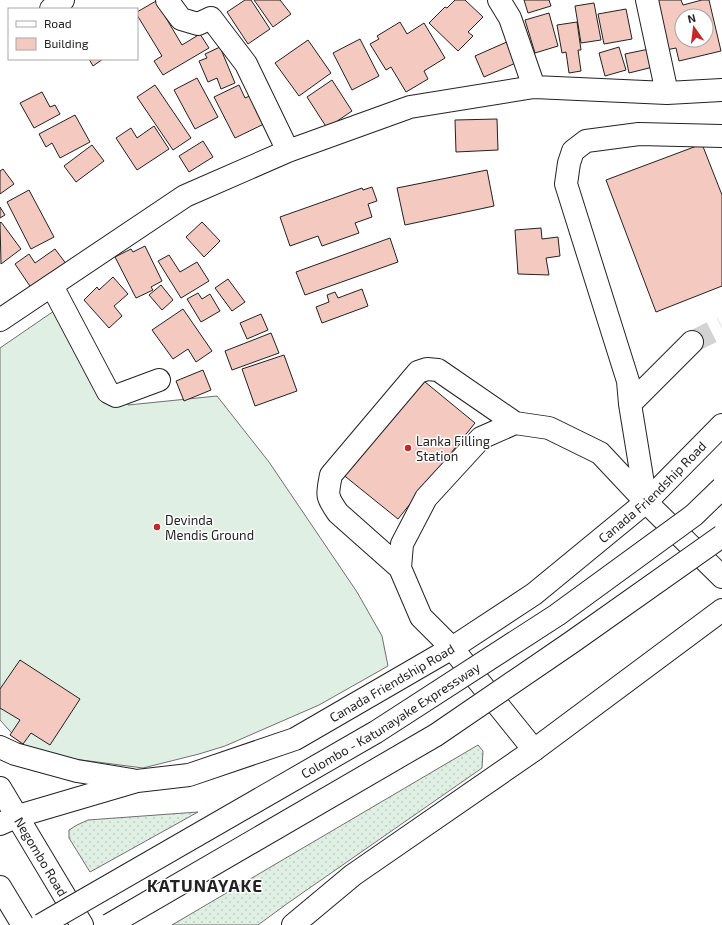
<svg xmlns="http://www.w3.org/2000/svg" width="722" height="925" viewBox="0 0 722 925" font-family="'Exo 2',sans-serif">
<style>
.grass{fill:url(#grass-dots);stroke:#6f6f6f}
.pitch{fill:#e0efe3;stroke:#6f6f6f}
.building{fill:#f3c9c0;stroke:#222;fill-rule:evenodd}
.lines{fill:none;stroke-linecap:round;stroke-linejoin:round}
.minor-tunnel{stroke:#d3d3d3;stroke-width:22;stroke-dasharray:22 11;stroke-linecap:butt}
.minor-casing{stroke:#222;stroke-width:24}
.major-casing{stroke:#222;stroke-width:24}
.highway-casing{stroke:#222;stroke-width:24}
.minor{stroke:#fff;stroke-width:22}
.major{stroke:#fff;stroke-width:22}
.highway{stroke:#fff;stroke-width:22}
.highway-bridge-casing{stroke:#222;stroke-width:24;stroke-linecap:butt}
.highway-bridge{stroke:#fff;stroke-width:22}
.poi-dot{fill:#c62828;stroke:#fff;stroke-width:1.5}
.labels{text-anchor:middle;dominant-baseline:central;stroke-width:3;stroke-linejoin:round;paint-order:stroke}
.poi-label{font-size:13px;fill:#222;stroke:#fff;text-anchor:start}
.street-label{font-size:13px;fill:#222;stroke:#fff}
.district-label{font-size:17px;font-weight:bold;letter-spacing:1px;fill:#222;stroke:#fff}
</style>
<defs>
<pattern id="grass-dots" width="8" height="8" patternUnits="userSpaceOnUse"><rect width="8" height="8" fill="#e0efe3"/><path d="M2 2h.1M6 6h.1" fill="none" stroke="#c0cdc2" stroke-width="1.8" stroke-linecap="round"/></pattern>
</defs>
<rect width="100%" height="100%" fill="#fff"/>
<!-- grass -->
<path class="grass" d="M 478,745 L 483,751 L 482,768 L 288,903 L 258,925 L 172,925 Z
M 198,812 L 90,872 L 69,838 L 69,830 L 77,825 L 88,820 Z"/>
<!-- pitch -->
<path class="pitch" d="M 70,300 L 128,405 L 217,396 L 269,462 L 357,592 L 382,636 L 388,666 L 319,705 L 225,746 L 199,754 L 143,768 L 74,759 L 26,749 L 0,720 L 0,348 Z"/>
<!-- building -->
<path class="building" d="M 245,0 L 251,0 L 270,29 L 248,44 L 227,12 Z
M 254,0 L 280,0 L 291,14 L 273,27 Z
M 455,0 L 465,0 L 483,17 L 468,32 L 473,36 L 458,51 L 429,23 L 445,7 L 447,8 Z
M 524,0 L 549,0 L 551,6 L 528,13 Z
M 659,0 L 681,0 L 683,5 L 702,0 L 709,0 L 721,51 L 679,61 L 676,48 L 666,50 L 654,1 ZM 682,16 L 706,16 L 706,40 L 682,40 Z
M 156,1 L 182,45 L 200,34 L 209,48 L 163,75 L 154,61 L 162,56 L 137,15 L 137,12 Z
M 594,3 L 601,40 L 581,43 L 575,6 Z
M 626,9 L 632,39 L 604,44 L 598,14 Z
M 549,13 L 558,46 L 535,53 L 525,20 Z
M 400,22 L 407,34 L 424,23 L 445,58 L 424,71 L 428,79 L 406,92 L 391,67 L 386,70 L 370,44 L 379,39 L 377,36 Z
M 577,22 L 581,50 L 578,50 L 581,71 L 569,73 L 566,52 L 562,53 L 557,25 Z
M 360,39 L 379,76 L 352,90 L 333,53 Z
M 308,40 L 331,73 L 299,96 L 275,63 Z
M 509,41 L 518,62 L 484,77 L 475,56 Z
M 220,47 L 235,83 L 221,89 L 217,78 L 208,82 L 199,61 L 207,58 L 205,54 Z
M 619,47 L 626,70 L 605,76 L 599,53 Z
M 649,49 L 653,67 L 629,73 L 625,54 Z
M 89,59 L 103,59 L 93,66 Z
M 197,78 L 218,117 L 195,129 L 174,90 Z
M 332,80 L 352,111 L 327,128 L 307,97 Z
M 155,85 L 191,138 L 173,150 L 137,97 Z
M 239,85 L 245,98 L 252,95 L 266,123 L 235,138 L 214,97 Z
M 42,92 L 50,107 L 55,105 L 60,114 L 34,128 L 20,103 Z
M 75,115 L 90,142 L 60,158 L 52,143 L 46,147 L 39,134 Z
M 497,119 L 498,150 L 456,152 L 455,120 Z
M 154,126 L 169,149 L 137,170 L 116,138 L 131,128 L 137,138 Z
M 203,141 L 213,157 L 189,172 L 179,156 Z
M 702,144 L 722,195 L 722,286 L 656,312 L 606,180 Z
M 92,145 L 104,161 L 76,182 L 64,166 Z
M 3,169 L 14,184 L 0,194 L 0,171 Z
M 487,170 L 494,206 L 405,225 L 397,188 Z
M 372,187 L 377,201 L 368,204 L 372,217 L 355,223 L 359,233 L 322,246 L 318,236 L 290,246 L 280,217 L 362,188 L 363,190 Z
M 29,190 L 54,237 L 31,249 L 7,202 Z
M 0,207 L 5,215 L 0,218 Z
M 1,222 L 21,249 L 1,264 L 0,223 Z
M 202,222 L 220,241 L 204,257 L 186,237 Z
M 541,228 L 542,239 L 558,237 L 560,256 L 546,258 L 549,275 L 518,274 L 515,230 Z
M 390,238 L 398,262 L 305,295 L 296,272 Z
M 145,246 L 162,281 L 151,287 L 153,290 L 136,298 L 115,257 L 131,249 L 133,252 Z
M 55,249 L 67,265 L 36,295 L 15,264 L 29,254 L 35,263 Z
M 169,255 L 180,272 L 197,262 L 209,281 L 181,298 L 158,261 Z
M 113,277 L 128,294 L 114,306 L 122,316 L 109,328 L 84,300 L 97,287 L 99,290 Z
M 228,279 L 245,302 L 232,311 L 215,288 Z
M 161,285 L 173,300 L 162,310 L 149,295 Z
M 362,289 L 368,306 L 322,323 L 316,307 L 329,302 L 327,295 L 335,292 L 338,298 Z
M 198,293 L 202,299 L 210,294 L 220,311 L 201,322 L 187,299 Z
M 183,309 L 212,351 L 196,362 L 188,349 L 173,359 L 152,330 Z
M 261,314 L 268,330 L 247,339 L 240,323 Z
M 271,333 L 279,353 L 232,370 L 225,351 Z
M 284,355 L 297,391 L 255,406 L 242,369 Z
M 203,370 L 211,390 L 184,401 L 176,381 Z
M 419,377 L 475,423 L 398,519 L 341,473 Z
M 20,660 L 80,699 L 50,745 L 31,733 L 23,744 L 10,735 L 20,720 L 0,708 L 0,689 Z"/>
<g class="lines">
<!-- minor-tunnel -->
<path class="minor-tunnel" d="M 692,342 L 722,327"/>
<defs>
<path id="minor" d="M 167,0 L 181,19 L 198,24 L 211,18 L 246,64 L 288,151
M 499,0 L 510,18 L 534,87
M 647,0 L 667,93
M 51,9 L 63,0
M 52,286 L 108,392 L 116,396 L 159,380
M 0,320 L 185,196 L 288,151 L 410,107 L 534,87 L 667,93 L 722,90
M 630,404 L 692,342
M 646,502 L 630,404 L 628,381 L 566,184 L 569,163 L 573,151 L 586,141 L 639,134 L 722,136
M 400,568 L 338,513 C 326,496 327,495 331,475 L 418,372 L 427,369 L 438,370 L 515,423
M 534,750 L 452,648 L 421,617 L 400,568 L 402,544 L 426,498 L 481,438 L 515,423 L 549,428 L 600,453 L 646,502 L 722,577"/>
<g id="major">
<path d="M 0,747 L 15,754 L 77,771 L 132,780"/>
<path id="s1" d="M 0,824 L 18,816 L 137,781 L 189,775 L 295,739 L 452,648 L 534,594 L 646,502 L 722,425"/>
<path d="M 293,925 L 353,875 L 534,750 L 722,610"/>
</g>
<g id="highway">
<path id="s2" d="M 0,788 L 82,925"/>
<path d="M 0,887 L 23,925"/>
</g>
</defs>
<!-- minor casing -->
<use href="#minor" class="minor-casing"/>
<!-- major casing -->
<use href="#major" class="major-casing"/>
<!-- highway casing -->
<use href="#highway" class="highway-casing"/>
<!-- minor -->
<use href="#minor" class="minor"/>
<!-- major -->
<use href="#major" class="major"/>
<!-- highway -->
<use href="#highway" class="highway"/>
<defs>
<g id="highway-bridge">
<path id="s3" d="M 41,925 L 376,732 L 557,615 L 694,515 L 722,488"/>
<path d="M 109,925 L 436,735 L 572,642 L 722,536"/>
</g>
</defs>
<!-- highway-bridge casing -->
<use href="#highway-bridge" class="highway-bridge-casing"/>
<!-- highway-bridge -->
<use href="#highway-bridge" class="highway-bridge"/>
</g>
<!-- markers -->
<g class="poi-dot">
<circle cx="408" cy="448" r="4"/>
<circle cx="157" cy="527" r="4"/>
</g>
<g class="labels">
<!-- poi labels -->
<g class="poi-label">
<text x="416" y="441">Lanka Filling<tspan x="416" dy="15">Station</tspan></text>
<text x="165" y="520">Devinda<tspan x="165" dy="15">Mendis Ground</tspan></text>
</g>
<!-- street labels -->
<g class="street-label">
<text stroke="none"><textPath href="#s1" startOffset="744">Canada Friendship Road</textPath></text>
<text stroke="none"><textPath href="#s1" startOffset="420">Canada Friendship Road</textPath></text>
<text stroke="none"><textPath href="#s3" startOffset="405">Colombo - Katunayake Expressway</textPath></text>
<text stroke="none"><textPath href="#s2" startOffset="80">Negombo Road</textPath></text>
</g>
<!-- district labels -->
<g class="district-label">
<text x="205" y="885">KATUNAYAKE</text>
</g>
</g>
<!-- legend -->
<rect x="8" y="8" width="130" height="52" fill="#ffffff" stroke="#a7a7a7"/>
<rect x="16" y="21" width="20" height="6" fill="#ffffff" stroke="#a7a7a7"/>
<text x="44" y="28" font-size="12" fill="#222222">Road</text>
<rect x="16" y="38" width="20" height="12" fill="#f3c9c0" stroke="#a7a7a7"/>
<text x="44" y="48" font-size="12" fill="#222222">Building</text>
<!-- north arrow -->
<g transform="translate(694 28) rotate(346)"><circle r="19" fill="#ffffff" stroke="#a7a7a7"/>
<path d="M0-3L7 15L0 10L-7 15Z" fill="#c62828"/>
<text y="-6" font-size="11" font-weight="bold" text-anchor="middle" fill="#222222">N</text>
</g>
</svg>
